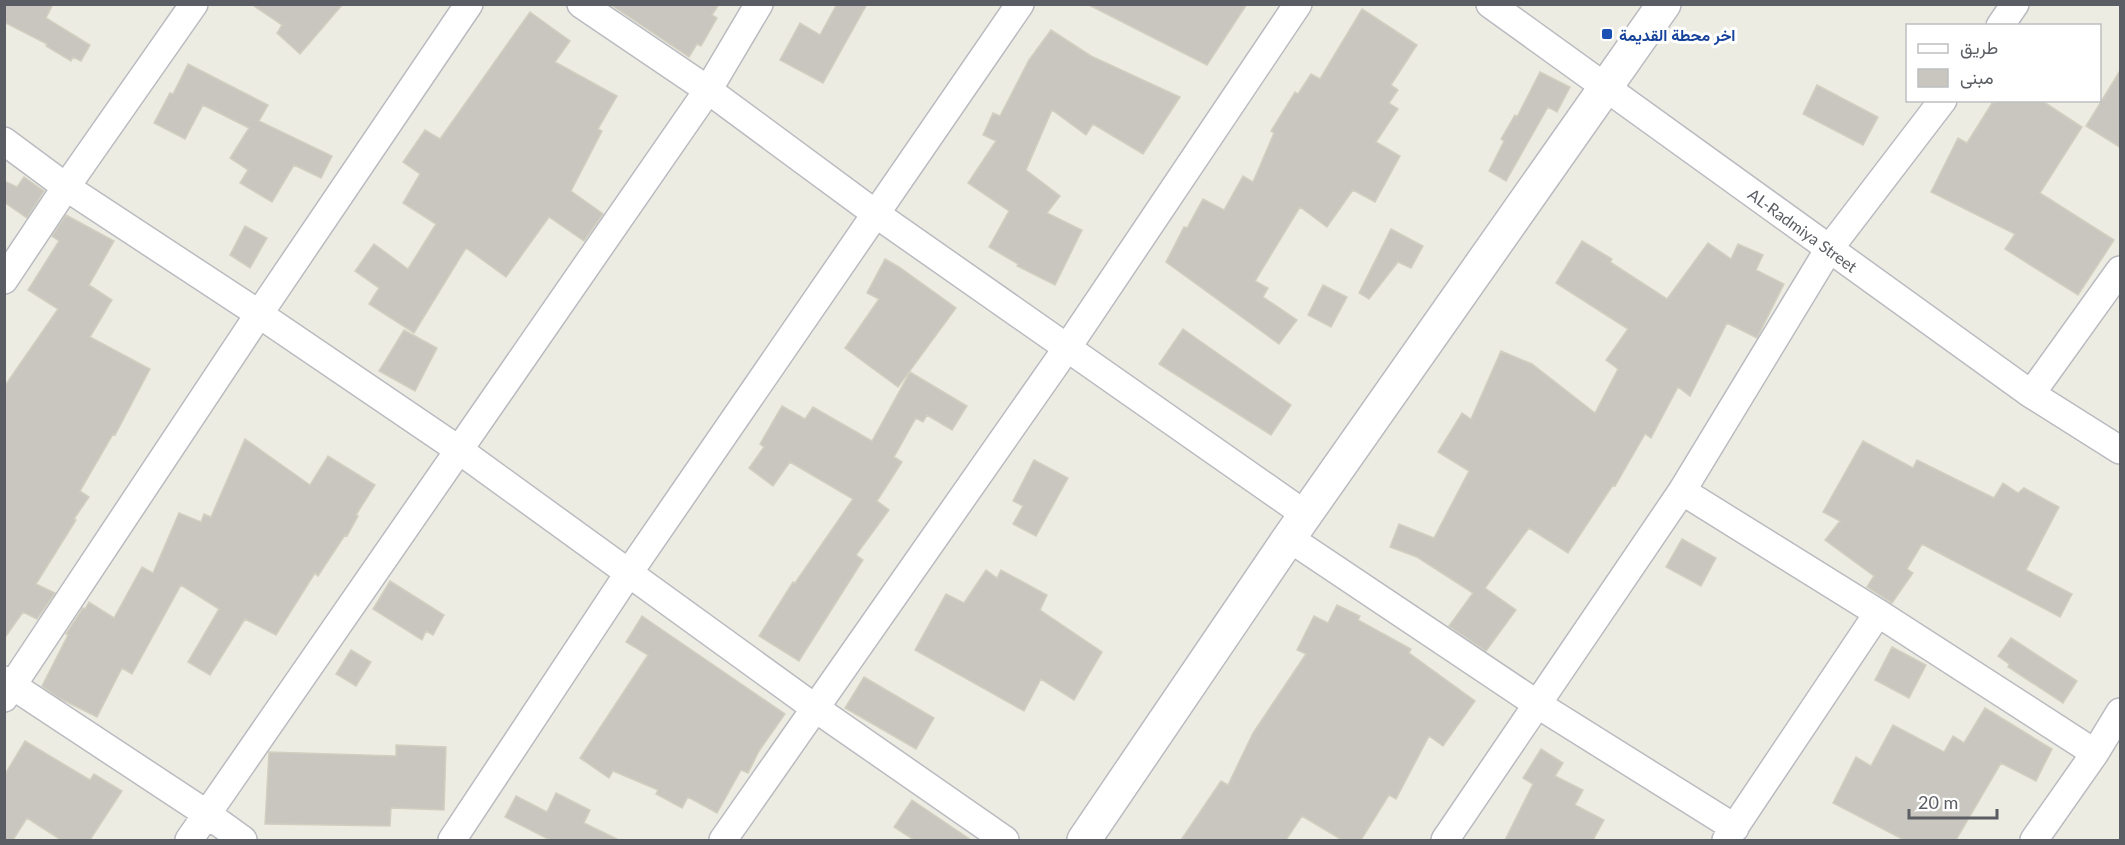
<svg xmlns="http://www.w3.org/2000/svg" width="2125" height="845" viewBox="0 0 2125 845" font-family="Lato,Vazirmatn,sans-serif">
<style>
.building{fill:#c8c6bf;stroke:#d2cfc0;stroke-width:1.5}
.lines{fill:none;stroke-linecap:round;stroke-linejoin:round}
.minor-casing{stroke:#babbc1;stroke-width:30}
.tertiary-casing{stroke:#babbc1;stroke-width:36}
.minor{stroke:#fff;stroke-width:27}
.tertiary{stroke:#fff;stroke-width:33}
.transit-dot{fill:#1a4fb4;stroke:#fff;stroke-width:2}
.labels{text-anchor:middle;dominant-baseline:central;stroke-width:6;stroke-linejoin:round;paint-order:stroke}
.transit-label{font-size:16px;font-weight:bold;fill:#164399;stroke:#fff;text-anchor:start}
.street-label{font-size:16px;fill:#5a5d63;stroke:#fff}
</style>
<rect width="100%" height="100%" fill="#edece2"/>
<!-- building -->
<path class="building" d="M 4,4 L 53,4 L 46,18 L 90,45 L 81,61 L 73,57 L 71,61 L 46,46 L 47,44 L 4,22 Z
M 251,4 L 343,4 L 300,54 L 277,33 L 282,25 Z
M 610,4 L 719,4 L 712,15 L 717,18 L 701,46 L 697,44 L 689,57 Z
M 837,4 L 867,4 L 823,83 L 780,60 L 800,23 L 820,35 Z
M 1087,4 L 1247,4 L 1207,65 Z
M 1362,9 L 1417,45 L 1391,85 L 1398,90 L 1389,103 L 1398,109 L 1376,142 L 1400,156 L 1375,202 L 1353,190 L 1327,227 L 1300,207 L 1255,281 L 1268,288 L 1263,297 L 1297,320 L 1279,344 L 1166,262 L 1184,227 L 1187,228 L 1203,199 L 1224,210 L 1243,176 L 1253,182 L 1274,133 L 1271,131 L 1295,92 L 1298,94 L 1311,74 L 1320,79 Z
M 530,12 L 570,41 L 555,62 L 617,96 L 598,129 L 602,131 L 571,191 L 603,214 L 584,241 L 549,217 L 506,277 L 466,248 L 414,333 L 369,304 L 379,288 L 355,271 L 374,244 L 408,269 L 436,224 L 403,203 L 420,174 L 403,162 L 425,130 L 440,139 Z
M 1051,30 L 1091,56 L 1180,97 L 1143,154 L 1093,124 L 1086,135 L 1052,110 L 1026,170 L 1060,196 L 1047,213 L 1082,230 L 1055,285 L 1017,266 L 1018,264 L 989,247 L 1009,211 L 968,183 L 996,141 L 983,135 L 993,113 L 1000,116 L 1029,60 Z
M 188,64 L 268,105 L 259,121 L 332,156 L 321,178 L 294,165 L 272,202 L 240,183 L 248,170 L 230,158 L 249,128 L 203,105 L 185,139 L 154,123 L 170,93 L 173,94 Z
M 2121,69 L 2121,148 L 2086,126 Z
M 1540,72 L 1570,87 L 1557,112 L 1548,107 L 1506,181 L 1489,171 L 1504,141 L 1501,139 L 1515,115 L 1517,117 Z
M 1817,85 L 1878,117 L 1863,145 L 1803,114 Z
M 1994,100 L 2041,100 L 2082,127 L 2040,193 L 2114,240 L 2078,295 L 2005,249 L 2015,234 L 1931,192 L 1958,138 L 1967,143 Z
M 24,177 L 44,191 L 27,218 L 4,202 L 4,181 L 17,187 Z
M 66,215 L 114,241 L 89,285 L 112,300 L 90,337 L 150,369 L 115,435 L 113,434 L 80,491 L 89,497 L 74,519 L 76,520 L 36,584 L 55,593 L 37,619 L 23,612 L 4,639 L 4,387 L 58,309 L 28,290 L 59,241 L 52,236 Z
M 245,226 L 267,238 L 250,268 L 230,255 Z
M 1391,229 L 1423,246 L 1411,268 L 1398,262 L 1369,299 L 1359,293 Z
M 1582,241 L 1612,259 L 1610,262 L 1667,299 L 1708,243 L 1731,259 L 1738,244 L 1763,255 L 1756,270 L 1784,284 L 1757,338 L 1727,323 L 1690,396 L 1678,387 L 1651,438 L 1645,434 L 1615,486 L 1613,485 L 1568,553 L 1529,528 L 1485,588 L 1516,610 L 1486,651 L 1449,626 L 1473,593 L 1417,557 L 1390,547 L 1399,524 L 1434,538 L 1469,471 L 1438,452 L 1462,413 L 1471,419 L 1501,351 L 1532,364 L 1595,413 L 1618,369 L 1606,360 L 1628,329 L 1556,283 Z
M 885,259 L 899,267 L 956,308 L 898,387 L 845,348 L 879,299 L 867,293 Z
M 1323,285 L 1347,297 L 1331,327 L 1308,315 Z
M 1183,329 L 1291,405 L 1271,435 L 1159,364 Z
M 404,330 L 437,348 L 415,391 L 379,371 Z
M 910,372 L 967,406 L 952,430 L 927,415 L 923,422 L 916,418 L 894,457 L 902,462 L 877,501 L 889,510 L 856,555 L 863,560 L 799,661 L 759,636 L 793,582 L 795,583 L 853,499 L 790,462 L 773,486 L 749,468 L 764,447 L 760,444 L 782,406 L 805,419 L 813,407 L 872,441 Z
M 245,439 L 310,485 L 328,456 L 375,485 L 356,515 L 358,516 L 347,536 L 345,535 L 318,576 L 315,573 L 276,635 L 245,619 L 210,675 L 188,662 L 219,609 L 181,585 L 132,674 L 122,668 L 97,717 L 59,698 L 42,686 L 68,635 L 66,634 L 83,608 L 85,609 L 89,602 L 114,618 L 142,567 L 153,573 L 179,513 L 201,522 L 204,514 L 211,517 Z
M 1863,441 L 1913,468 L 1917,460 L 1994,498 L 2003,483 L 2018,493 L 2024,488 L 2059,507 L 2026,570 L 2072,594 L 2060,617 L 1922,544 L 1907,569 L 1913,573 L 1892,603 L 1867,587 L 1874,576 L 1825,540 L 1840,521 L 1823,512 Z
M 1034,460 L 1068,478 L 1036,536 L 1013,524 L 1023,506 L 1013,501 Z
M 1682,539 L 1716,558 L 1701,586 L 1666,567 Z
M 986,570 L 997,578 L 1001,570 L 1047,595 L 1040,610 L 1102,652 L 1074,700 L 1041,679 L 1024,711 L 915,650 L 946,594 L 964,603 Z
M 390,581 L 444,615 L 433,635 L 426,631 L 422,640 L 373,609 Z
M 1337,605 L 1360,616 L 1358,620 L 1411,649 L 1409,653 L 1475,701 L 1443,746 L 1429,736 L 1396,799 L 1389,795 L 1361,840 L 1342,840 L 1302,816 L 1286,840 L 1181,840 L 1221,781 L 1228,785 L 1253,733 L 1306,654 L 1297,650 L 1314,616 L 1328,623 Z
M 642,616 L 785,714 L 759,751 L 748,773 L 741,770 L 717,813 L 688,797 L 682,808 L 656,794 L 658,790 L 613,771 L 609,778 L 580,758 L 648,655 L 626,642 Z
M 2011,638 L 2077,681 L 2063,703 L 2008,667 L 2009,664 L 1998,656 Z
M 1892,647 L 1926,665 L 1909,698 L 1875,680 Z
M 351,650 L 371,662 L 356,686 L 336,674 Z
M 864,677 L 934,718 L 916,749 L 845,708 Z
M 1985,708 L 2052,749 L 2036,781 L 2001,763 L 1956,840 L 1904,840 L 1833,803 L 1856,757 L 1871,766 L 1893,725 L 1944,752 L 1953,736 L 1964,743 Z
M 25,741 L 90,780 L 94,774 L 122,791 L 90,840 L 61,840 L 27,818 L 13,840 L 4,840 L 4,776 Z
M 396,745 L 446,747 L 444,810 L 391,808 L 390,826 L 265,824 L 269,752 L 396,756 Z
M 1541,749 L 1563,763 L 1555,776 L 1583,790 L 1575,805 L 1604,820 L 1593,840 L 1505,840 L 1533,784 L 1523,778 Z
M 556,793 L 590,810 L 584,823 L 619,840 L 550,840 L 505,817 L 516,796 L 547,812 Z
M 912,800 L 971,840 L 914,840 L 894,827 Z"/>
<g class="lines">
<defs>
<path id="minor" d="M 581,4 L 708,90 L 876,214 L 1306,515
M 1490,4 L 2031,394 L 2120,450
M 2000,26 L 2015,4
M 4,141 L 66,187 L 259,314 L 459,450 L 815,708 L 1005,840
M 4,280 L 66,187 L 194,4
M 2031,394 L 2120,270
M 1682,491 L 1878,613 L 2095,753
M 1289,538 L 1537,704 L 1735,828
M 4,680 L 207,814 L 243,840
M 4,698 L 259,314 L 469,4
M 189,840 L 708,90 L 759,4
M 452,840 L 628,574 L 1020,4
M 723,840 L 1067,348 L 1298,4
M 1445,840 L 1682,491 L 1829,249 L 1943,100
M 1726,840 L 1878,613
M 2034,840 L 2095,753 L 2120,712"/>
<path id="tertiary" d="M 1084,840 L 1289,538 L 1664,4"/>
</defs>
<!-- minor casing -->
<use href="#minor" class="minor-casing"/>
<!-- tertiary casing -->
<use href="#tertiary" class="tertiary-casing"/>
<!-- minor -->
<use href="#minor" class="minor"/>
<!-- tertiary -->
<use href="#tertiary" class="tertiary"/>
</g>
<!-- markers -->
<rect class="transit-dot" x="1601" y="28" width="12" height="12" rx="3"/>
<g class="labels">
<!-- transit labels -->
<g class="transit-label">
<text x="1619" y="34">اخر محطة القديمة</text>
</g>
<!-- street labels -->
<g class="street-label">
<text transform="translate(1803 230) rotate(36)">AL-Radmiya Street</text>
</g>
</g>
<!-- border -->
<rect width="2125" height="845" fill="none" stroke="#5a5d63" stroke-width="12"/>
<!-- legend -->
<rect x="1906" y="24" width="195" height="78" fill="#ffffff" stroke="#bdbec1" stroke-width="1.5"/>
<rect x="1918" y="44" width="30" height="9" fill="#ffffff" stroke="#bdbec1" stroke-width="1.5"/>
<text x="1960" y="54" font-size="18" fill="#5a5d63">طريق</text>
<rect x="1918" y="69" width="30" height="18" fill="#c8c6bf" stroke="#bdbec1" stroke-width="1.5"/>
<text x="1960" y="84" font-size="18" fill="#5a5d63">مبنى</text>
<!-- scale -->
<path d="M1909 809v9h88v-9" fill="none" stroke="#5a5d63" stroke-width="3"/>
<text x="1918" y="809" font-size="18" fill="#5a5d63" stroke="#ffffff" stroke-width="4.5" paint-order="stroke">20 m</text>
</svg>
